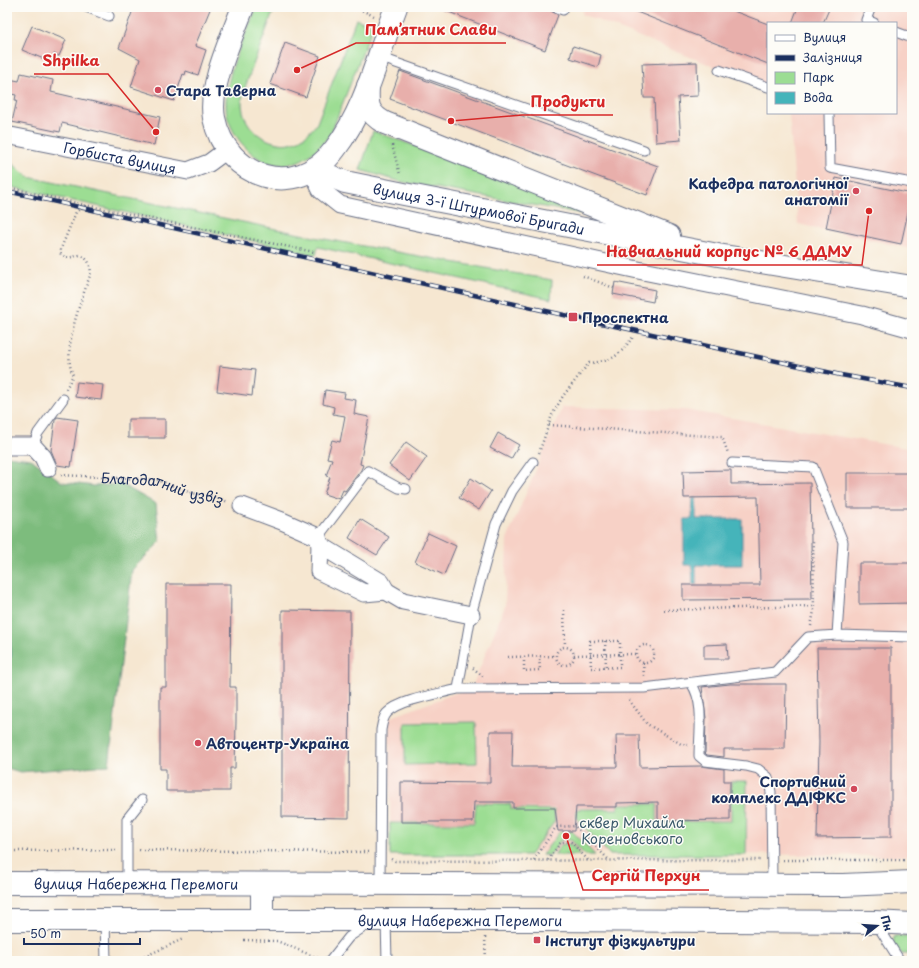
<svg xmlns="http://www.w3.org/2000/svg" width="919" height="968" viewBox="0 0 919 968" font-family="'Playpen Sans',sans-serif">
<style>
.built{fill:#f7d1c6}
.green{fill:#9cdd93;stroke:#5c8678}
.forest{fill:#7dbc7d;stroke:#4c766e}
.water{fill:#44b4ba;stroke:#30728c}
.building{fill:#e8afab}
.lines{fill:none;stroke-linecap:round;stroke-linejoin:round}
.service-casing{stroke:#686f86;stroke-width:11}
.minor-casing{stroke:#686f86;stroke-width:19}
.secondary-casing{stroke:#686f86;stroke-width:24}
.primary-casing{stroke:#686f86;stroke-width:24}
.path{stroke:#686f86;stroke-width:2.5;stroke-dasharray:1 3;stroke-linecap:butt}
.service{stroke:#fff;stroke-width:9}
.minor{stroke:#fff;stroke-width:17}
.secondary{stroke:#fff;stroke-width:22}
.primary{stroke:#fff;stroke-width:22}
.rail-casing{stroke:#1b2f5e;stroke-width:4.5}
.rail{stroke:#fdfcf7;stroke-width:3;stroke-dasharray:9;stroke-linecap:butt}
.poi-dot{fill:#d1495b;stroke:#fdfcf7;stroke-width:1.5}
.labels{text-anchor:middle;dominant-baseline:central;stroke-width:3;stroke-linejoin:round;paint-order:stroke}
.poi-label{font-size:14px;font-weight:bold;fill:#1b2f5e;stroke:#fdfcf7;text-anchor:start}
.street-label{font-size:14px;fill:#1b2f5e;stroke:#fdfcf7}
.park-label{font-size:14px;fill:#3b5a6b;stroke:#fdfcf7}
.leader{fill:none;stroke:#d62828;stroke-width:1.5}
.callout-dot{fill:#d62828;stroke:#fdfcf7;stroke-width:1.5}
.callout-label{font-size:15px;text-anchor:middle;font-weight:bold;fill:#d62828;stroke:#fdfcf7;stroke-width:3;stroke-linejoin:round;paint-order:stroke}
</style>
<rect width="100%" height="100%" fill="#fdfcf7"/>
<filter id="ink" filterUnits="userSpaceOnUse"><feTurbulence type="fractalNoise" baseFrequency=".025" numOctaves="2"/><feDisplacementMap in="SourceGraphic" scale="8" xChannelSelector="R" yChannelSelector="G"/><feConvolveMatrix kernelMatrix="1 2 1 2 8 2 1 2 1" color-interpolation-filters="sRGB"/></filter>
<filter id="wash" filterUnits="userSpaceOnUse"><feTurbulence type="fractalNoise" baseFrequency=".012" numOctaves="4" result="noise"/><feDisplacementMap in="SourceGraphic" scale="16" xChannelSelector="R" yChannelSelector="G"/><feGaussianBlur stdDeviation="0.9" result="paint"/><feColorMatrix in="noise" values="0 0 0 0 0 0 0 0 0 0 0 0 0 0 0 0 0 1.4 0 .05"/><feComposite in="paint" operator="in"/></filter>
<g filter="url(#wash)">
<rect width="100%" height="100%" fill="#f6e7d1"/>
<!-- built -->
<path class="built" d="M 583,7 L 912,7 L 912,249 L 798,224 L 789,113 L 896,113 L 896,23 L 768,23 L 768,88 L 582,14 Z
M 562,407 L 685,410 L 912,449 L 912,856 L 391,850 L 389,718 L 472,687 L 505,606 L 507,539 Z"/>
<!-- green -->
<path class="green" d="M 257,7 L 275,7 C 267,27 260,48 252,68 C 249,78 243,90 242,100 C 241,122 257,139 278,143 C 295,146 308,136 317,123 L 356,19 L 373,26 L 331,133 C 306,169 268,178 239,140 C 232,130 226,118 226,106 C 225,74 245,36 257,7 Z
M 373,131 L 390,137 L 624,221 L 402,182 L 360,170 Z
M 7,159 L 28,177 L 319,238 L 552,280 L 551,299 L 318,247 L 316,255 L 7,186 Z
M 476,722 L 477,763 L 405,765 L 405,723 Z
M 731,781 L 747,781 L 746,855 L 610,855 L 577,819 L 577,809 L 618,809 L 618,804 L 657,804 L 657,822 L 731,821 Z
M 476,803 L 511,804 L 511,809 L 554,810 L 555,821 L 530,855 L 390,855 L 390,823 L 474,823 Z
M 560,831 L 572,831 L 595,855 L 585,855 L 571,840 L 561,840 L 550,855 L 542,855 Z
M 562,844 L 571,844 L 581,855 L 554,855 Z
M 894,936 L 912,936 L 912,954 L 902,954 L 893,944 Z"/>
<!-- forest -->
<path class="forest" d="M 7,456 L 31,459 L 62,482 L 94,486 L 121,484 L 156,504 L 160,542 L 132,570 L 109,765 L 20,772 L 7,768 L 7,660 L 11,657 L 9,610 L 7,607 Z"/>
<!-- water -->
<path class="water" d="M 693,498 L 696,498 L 696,519 L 742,519 L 742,565 L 696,565 L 696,585 L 693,585 L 692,565 L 684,565 L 684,519 L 692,519 Z
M 7,607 L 9,610 L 11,657 L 7,660 Z"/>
<g id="blocks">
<!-- building -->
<path class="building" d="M 134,7 L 211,7 L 195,46 L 206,50 L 198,75 L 186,71 L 185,75 L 183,74 L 174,101 L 131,87 L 140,59 L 119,48 Z
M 436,7 L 549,7 L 551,11 L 558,15 L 545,50 Z
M 624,7 L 723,7 L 768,24 L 768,64 Z
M 798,7 L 830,7 L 823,23 L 792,23 Z
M 32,26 L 66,40 L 59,56 L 54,54 L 51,62 L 22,50 Z
M 285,43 L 320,56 L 306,97 L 270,84 Z
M 573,46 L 601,55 L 598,67 L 570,58 Z
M 697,62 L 698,96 L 678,97 L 681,140 L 656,142 L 654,98 L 644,98 L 642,64 Z
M 400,71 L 658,166 L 647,195 L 390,99 Z
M 21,73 L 53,80 L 51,92 L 160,117 L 154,145 L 62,123 L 60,132 L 12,122 L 17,100 L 15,100 L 16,95 L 7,93 L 7,91 L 9,79 L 19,81 Z
M 836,178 L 912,194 L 901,244 L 826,228 Z
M 615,282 L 655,290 L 653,302 L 613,294 Z
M 220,366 L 255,370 L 252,396 L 217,391 Z
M 77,382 L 103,385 L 101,400 L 75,397 Z
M 325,390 L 345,393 L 344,398 L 356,400 L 354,414 L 369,417 L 360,464 L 363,465 L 361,470 L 345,491 L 343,490 L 339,499 L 324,494 L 330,477 L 326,476 L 332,459 L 327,458 L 332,440 L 340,442 L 345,416 L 333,414 L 334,407 L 323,404 Z
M 57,417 L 78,420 L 71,467 L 57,465 L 51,450 L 55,420 Z
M 128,419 L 165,419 L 165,438 L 128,438 Z
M 498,433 L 519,445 L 511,459 L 490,448 Z
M 406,442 L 427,457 L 410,481 L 389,465 Z
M 731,470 L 731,484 L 810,483 L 812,599 L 683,600 L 683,585 L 760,585 L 758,497 L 684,498 L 683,471 Z
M 847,473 L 912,473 L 912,508 L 847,508 Z
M 471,478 L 491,491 L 479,510 L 459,498 Z
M 360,519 L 389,537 L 377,555 L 349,538 Z
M 428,533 L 456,546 L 444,575 L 415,562 Z
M 859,563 L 912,563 L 912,603 L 859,604 Z
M 166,584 L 231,584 L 230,687 L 236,687 L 236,721 L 235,768 L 230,768 L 230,791 L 166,791 L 166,769 L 160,769 L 160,687 L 166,687 Z
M 282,610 L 350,611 L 349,818 L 282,817 Z
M 727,644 L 728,659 L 704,659 L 704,645 Z
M 817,648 L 891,648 L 891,837 L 817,838 L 819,742 Z
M 730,684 L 786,684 L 785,749 L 724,749 L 724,757 L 707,755 L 705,753 L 706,718 L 702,687 Z
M 490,731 L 513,731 L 512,767 L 617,767 L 616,735 L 639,735 L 640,767 L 701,766 L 724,769 L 724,781 L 730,781 L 730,820 L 658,821 L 658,802 L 617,803 L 617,807 L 576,807 L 574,831 L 558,831 L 555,808 L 513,808 L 513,802 L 474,802 L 473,822 L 401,822 L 401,782 L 490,783 Z"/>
</g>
</g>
<g filter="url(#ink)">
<use href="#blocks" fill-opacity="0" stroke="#686f86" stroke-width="1"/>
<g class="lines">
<defs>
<path id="service" d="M 86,7 L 109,16
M 555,7 L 563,10
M 871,7 L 866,20 L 874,23
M 896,32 L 912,38
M 379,57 L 644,150
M 719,70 L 768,87
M 829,113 L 830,168 L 912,183
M 33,446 L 38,433 L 63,399
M 732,463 L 813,467 L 843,542 L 837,635
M 318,537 L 368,471 L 399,488 L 406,489
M 691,683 C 705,703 699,732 699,756 L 705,761 L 746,766 L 758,769 L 768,777 L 771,792 L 772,884
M 458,689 L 644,688 L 775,672 L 808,637 L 837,635 L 912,637
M 127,883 L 127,819 L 142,800
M 380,884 L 381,730 C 382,724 383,717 387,713 C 400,699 440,694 458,689 L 471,615 L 496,524 L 512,491 L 533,462
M 105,920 L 106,961
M 386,921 L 387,961
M 876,923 L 900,961
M 330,961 L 349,937 L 367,925"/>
<g id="minor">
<path id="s2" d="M 11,136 L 188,171 L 209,163 L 228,149"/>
<path d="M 311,170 L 321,190 L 340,205 L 638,270 L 862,315 L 912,329"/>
<path d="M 7,446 L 33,446 L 43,457 L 48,468"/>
<path d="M 242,506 L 282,521 L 318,537 L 320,545 L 319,571 L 364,593 L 386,591 L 403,601 L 471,615"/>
<path d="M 320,545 L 381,582 L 386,591"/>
</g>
<g id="secondary">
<path d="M 243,7 C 232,37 208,87 214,118 C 226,178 296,202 335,149 C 366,109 378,54 396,7"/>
<path d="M 368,86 C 367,105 367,113 385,123 L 669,236"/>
<path id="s3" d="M 313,169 L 345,182 L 404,194 L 718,255 L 912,287"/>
</g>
<g id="primary">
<path id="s4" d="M 7,883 L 843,885 L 912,882"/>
<path id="s5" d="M 7,920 L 538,920 L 875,922 L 912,924"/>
<path d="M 262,920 L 262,884"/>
</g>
</defs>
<!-- service casing -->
<use href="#service" class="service-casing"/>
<!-- minor casing -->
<use href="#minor" class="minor-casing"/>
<!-- secondary casing -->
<use href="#secondary" class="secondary-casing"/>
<!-- primary casing -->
<use href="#primary" class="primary-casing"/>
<!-- path -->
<g class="path">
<path d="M 355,7 L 374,16"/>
<path d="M 392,145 L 400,175"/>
<path d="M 7,187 L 85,205 L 314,252"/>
<path d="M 583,276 L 614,288"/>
<path d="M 66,389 L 73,375 C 61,350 82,298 91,273 C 90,264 89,259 80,255 C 71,257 69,259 61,255 L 60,251 L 76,212 L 85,205"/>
<path d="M 549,425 L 722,437 L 728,453"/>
<path d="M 539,453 L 552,415 L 563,396 L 589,363 C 613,361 618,357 633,337"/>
<path id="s1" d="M 61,475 L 158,480 L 191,493 L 213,496 L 228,502"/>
<path d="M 564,610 L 565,646"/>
<path d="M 664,610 L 814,606"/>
<path d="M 811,626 L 814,611 L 813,541"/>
<path d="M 590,641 L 620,641 L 620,667 L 591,668 Z"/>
<path d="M 605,641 L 606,668"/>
<circle cx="645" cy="654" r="9"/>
<circle cx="565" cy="656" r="9"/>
<path d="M 574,655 L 635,654"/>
<path d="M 508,657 L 556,656"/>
<path d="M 524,657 L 524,671 L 540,670 L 539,656"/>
<path d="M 643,663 L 644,676"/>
<path d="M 473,668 L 484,677"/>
<path d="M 629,700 L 647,724 L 681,744 L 688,745"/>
<path d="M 139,850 L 370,852"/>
<path d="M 7,851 L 116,850"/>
<path d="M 391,859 L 395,861 L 760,860"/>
<path d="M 534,860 L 556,827 L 575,826 L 609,860"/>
<path d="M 548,860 L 561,842 L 571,842 L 588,860"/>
<path d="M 783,860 L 912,860"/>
<path d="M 485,937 L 486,961"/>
<path d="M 244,940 L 277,941 L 320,959"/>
<path d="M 137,960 L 183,939"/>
<path d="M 117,961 L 217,961"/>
<path d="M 461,961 L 887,961"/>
</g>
<!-- service -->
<use href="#service" class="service"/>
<!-- minor -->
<use href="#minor" class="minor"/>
<!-- secondary -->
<use href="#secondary" class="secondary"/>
<!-- primary -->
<use href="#primary" class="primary"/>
<defs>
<path id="rail" d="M 7,191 L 573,317 L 841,375 L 912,388"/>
</defs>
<!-- rail casing -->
<use href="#rail" class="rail-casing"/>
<!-- rail -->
<use href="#rail" class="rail"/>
</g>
</g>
<!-- markers -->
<g class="poi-dot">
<circle cx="158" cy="90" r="4"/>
<circle cx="856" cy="191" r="4"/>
<rect x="568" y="312" width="10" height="10" rx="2"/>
<circle cx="198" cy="743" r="4"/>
<circle cx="854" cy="789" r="4"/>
<rect x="533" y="936" width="8" height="8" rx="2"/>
</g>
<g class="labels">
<!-- poi labels -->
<g class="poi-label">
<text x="166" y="90">Стара Таверна</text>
<text x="848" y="183" text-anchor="end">Кафедра патологічної<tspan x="848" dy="16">анатомії</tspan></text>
<text x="582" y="317">Проспектна</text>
<text x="206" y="743">Автоцентр-Україна</text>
<text x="846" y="781" text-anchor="end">Спортивний<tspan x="846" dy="16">комплекс ДДІФКС</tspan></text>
<text x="545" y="940">Інститут фізкультури</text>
</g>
<!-- street labels -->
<g class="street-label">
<text stroke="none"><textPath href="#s2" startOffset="111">Горбиста вулиця</textPath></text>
<text stroke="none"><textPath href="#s3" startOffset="171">вулиця 3-ї Штурмової Бригади</textPath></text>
<text stroke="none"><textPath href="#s1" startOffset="103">Благодатний узвіз</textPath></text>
<text stroke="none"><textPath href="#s4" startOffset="129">вулиця Набережна Перемоги</textPath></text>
<text stroke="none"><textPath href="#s5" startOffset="453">вулиця Набережна Перемоги</textPath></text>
</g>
<!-- park labels -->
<g class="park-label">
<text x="632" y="822">сквер Михайла<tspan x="632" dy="16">Кореновського</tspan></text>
</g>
</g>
<!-- callouts -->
<path class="leader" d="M297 70L356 43H506M156 132L108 74H34M451 121L522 115H613M869 211L862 265H597M566 836L583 890H709"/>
<g class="callout-dot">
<circle cx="297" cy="70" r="4"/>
<circle cx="156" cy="132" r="4"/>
<circle cx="451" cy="121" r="4"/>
<circle cx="869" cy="211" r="4"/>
<circle cx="566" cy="836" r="4"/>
</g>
<g class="callout-label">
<text x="431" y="35">Пам’ятник Слави</text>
<text x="71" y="66">Shpilka</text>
<text x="568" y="107">Продукти</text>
<text x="729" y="257">Навчальний корпус № 6 ДДМУ</text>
<text x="646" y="881">Сергій Перхун</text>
</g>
<!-- margin -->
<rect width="919" height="968" fill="none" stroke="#fdfcf7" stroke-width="24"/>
<!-- legend -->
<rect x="767" y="22" width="130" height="92" fill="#fdfcf7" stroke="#a3aaba"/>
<rect x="775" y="35" width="20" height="6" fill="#ffffff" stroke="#a3aaba"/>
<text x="803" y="42" font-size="12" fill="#1b2f5e">Вулиця</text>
<rect x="775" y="55" width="20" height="6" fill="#1b2f5e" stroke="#a3aaba"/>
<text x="803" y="62" font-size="12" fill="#1b2f5e">Залізниця</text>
<rect x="775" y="72" width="20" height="12" fill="#9cdd93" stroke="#a3aaba"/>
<text x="803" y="82" font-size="12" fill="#1b2f5e">Парк</text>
<rect x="775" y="92" width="20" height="12" fill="#44b4ba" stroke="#a3aaba"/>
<text x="803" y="102" font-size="12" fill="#1b2f5e">Вода</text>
<!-- north arrow -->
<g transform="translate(877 926) rotate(73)" stroke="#fdfcf7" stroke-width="3" paint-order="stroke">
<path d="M0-3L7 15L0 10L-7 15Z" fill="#1b2f5e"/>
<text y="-6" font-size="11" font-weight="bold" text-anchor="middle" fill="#1b2f5e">Пн</text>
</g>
<!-- scale -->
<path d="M24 938v6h116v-6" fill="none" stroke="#1b2f5e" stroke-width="2"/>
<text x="30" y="938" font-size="12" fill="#1b2f5e" stroke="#fdfcf7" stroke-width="3" paint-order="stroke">50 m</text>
</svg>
